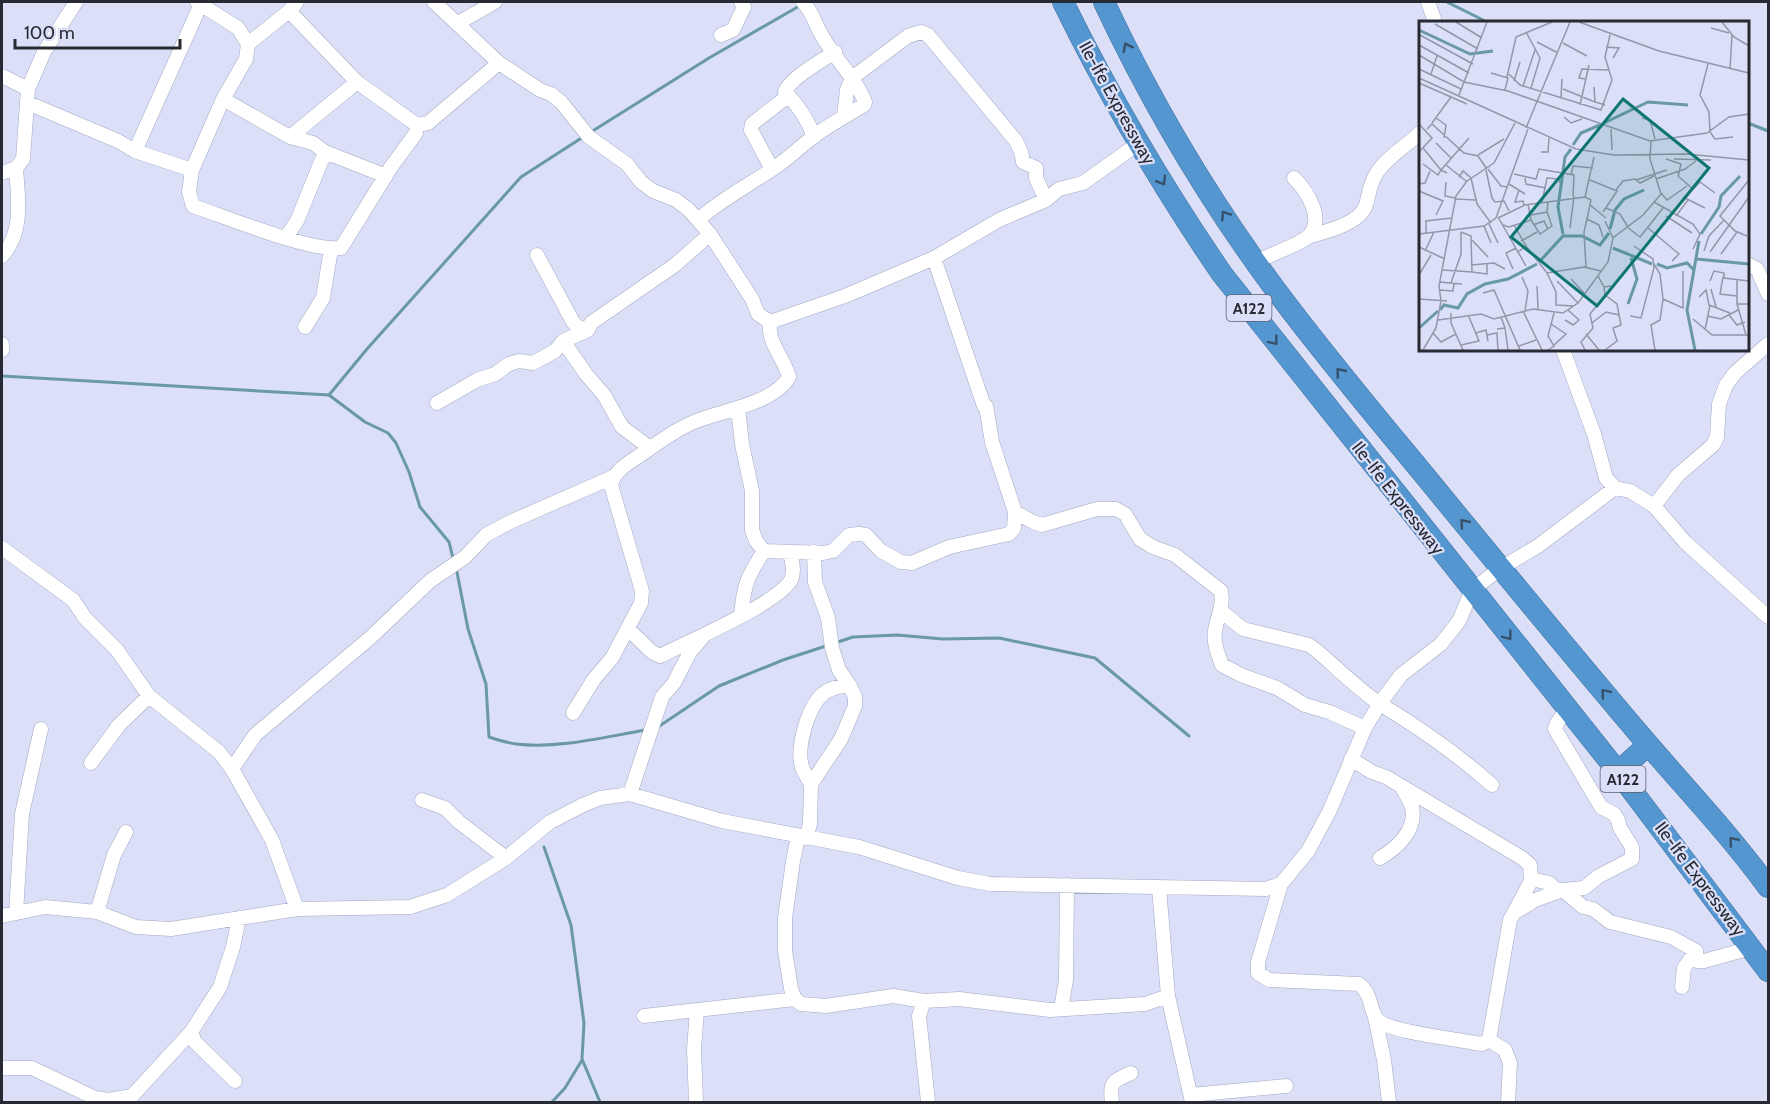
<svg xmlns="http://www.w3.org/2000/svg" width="1770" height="1104" viewBox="0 0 1770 1104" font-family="Cabin,sans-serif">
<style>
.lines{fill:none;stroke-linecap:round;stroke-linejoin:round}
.stream{stroke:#6899a5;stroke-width:3}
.minor-casing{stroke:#a4a9c1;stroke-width:15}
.highway-casing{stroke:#457099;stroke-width:22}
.minor{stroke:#fff;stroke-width:14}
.highway{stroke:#5496d0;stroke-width:21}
.oneway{stroke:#37506a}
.labels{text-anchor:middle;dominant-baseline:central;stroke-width:4.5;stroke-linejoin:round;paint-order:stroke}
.shield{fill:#dbdff8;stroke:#5e606e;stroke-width:1.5}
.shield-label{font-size:16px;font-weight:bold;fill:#282a33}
.street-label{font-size:18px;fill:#282a33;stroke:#dbdff8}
.inset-river{fill:none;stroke:#6899a5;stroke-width:3}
.inset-road{fill:none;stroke:#9397a9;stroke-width:1.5}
.view{fill:#0f766e;fill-opacity:0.15;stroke:#0f766e;stroke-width:3}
.inset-edge{fill:none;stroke:#282a33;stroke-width:3}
</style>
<rect width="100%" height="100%" fill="#dbdff8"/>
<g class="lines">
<!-- stream -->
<path class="stream" d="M 1447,2 L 1487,22
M 1748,123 L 1768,131
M 591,132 L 709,58 L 801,5
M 2,376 L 329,395 L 365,422 L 388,433 L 396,443 L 409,472 L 420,507 L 449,542 L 453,558
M 329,395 L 367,349 L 521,177 L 583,137
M 456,567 L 468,629 L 486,684 L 489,737 C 498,740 507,743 516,744 C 559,749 604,737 646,730
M 835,643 L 853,637 L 897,635 L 943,639 L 999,638 L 1095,658 L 1189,736
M 655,729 L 719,686 L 783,660 L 829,645
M 544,847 L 571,925 L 584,1023 L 582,1059 L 600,1102
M 552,1102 L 565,1088 L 582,1060"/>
<defs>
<path id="minor" d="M 197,2 L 238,28 L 248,44 L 246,59 L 223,99 L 192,170 L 189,192 L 193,206 C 226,217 311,252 341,248 L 391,167 L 416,133 L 417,125
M 434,2 L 499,63 L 540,90 L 551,94 L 561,102 L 589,137 L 627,164 L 641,182 L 653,191 L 676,200 L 689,210 L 710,234 L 752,299 L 758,314 L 770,322 L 845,296 L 934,258 L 999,220 L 1046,200 L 1059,189 L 1083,183 L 1139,143
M 1428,2 L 1435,22
M 289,11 L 357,82 L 417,125 L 428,123 L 499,63
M 458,23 L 495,2
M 721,35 L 733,30 L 744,7 L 741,2
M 248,44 L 289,11 L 297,2
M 2,76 L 28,89
M 223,99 L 290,137 L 313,143 L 325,152 L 297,221 L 286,237
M 28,103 L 118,141 L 135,151 L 192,170
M 844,116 L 847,90 L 852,78 L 908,36 L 921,32 L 928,35 L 1016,141 L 1021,152 L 1023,162 L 1036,168 L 1036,178 L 1046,200
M 290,137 L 357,82
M 814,137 C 808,120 797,104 785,92 C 790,78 821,61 835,52
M 135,151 L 201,4
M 325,152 L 386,176
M 772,169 L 751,130 L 752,124 L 788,96
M 2,173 L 16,168 L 23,159 L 28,89 L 44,52 L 76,2
M 698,220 C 721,199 751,184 777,166 C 790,157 801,146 813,137 C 829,125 847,115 864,105 L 865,102 C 855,77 834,58 821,34 C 815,23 812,11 803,2
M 1307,237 C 1324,232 1360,224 1366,205 C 1369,194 1370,184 1376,174 C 1386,158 1406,146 1420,133
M 537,255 L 573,322 L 578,327 L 588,330
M 2,256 C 24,232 18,198 16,168
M 1256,262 C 1269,255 1298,245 1308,237 C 1326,220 1307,191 1294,178
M 1748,266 L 1749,265 L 1757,269 L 1768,294
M 305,327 L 323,298 L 331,249
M 563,341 L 586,374 L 604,395 L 622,427 L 650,448
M 2,344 L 2,350
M 1563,350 L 1594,434 L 1606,478 L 1615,488 L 1630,491 L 1654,506 L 1685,542 L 1768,617
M 437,403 L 477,380 L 495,374 L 509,364 L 519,361 L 533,363 L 555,351 L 563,341 L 588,330 L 591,323 L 675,265 L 710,234
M 738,408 L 742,444 L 752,491 L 752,530 L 756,541 L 764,551 L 823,553 L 833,551 L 849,535 L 859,534 L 866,535 L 881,551 L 901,562 L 912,563 L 949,547 L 1009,534 L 1014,528 L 1015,512 L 992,442 L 986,406 L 984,406 L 934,258
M 1654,506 L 1678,475 L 1713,445 L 1717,437 L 1719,404 L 1726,385 L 1735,373 L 1768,344
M 1015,512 L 1033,522 L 1042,525 L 1097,509 L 1116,509 L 1125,514 L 1140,539 L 1153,547 L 1175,555 L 1221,591 C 1224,606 1217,617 1215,631 C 1213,643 1218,654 1222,665 L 1241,675 L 1277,688 L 1305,705 L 1329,712 L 1365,728
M 2,548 L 73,600 L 85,618 L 117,650 L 149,696 L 219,752 L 232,769 L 272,840 L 297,909
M 1221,611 L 1243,629 L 1309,645 L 1317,651 C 1337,668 1358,689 1380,704 C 1420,728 1457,754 1492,785
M 741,615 C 744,585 747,577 764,551
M 628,629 L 652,652 L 660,656 C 689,641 777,604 791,580 C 795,571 792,562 790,553
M 573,713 L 594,679 L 612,658 L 641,603 L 642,591 L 611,485 C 614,471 628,463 639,456 C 658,443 677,428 699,420 C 725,410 774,403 789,377 C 784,357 767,343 770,322
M 1351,759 L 1372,772 L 1386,777 L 1522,858 L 1530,865 L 1531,881 L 1510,920 L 1489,1040
M 91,763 L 119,725 L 149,696
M 232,769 L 255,735 L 371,637 L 430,581 L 465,557 L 486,535 L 510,522 L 613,477
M 811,784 C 808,779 804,773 802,767 C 796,747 808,706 824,693 C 832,687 841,686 850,686
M 630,794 L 662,697 L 674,683 L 690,652 L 703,637
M 422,800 L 445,808 L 459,822 L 506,858
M 798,837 L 793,861 L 785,918 L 785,951 L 791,989 L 795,999 L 801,1004 L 826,1006 L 893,996 L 924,1001 L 959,999 L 1050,1010 L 1145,1004 L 1168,996
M 806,838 L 810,824 L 811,784 L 841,739 L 855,706 L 855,697 L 850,686 L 839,670 L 832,648 L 828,618 L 815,582 L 814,552
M 1380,858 C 1397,848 1417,830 1412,807 C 1410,801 1406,795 1403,789
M 1531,881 L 1536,880 L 1549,883 L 1555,889 L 1563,890 L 1583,907 L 1593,909 L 1610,922 L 1671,937 L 1696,951
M 1281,884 L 1258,962 L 1258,973 L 1269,980 L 1359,984 C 1374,996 1368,1011 1379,1021 C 1391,1032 1456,1039 1475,1043 L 1482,1044 L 1489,1040
M 1159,887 L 1168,996 L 1192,1102
M 1517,911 L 1535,900 L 1563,890 L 1584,888 L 1599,876 L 1632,859 L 1632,847 L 1620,828 L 1618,820 L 1614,814 L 1601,807 L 1555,729 L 1557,723 L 1567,709
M 97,912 L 114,855 L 126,832
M 16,913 L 22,814 L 41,729
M 2,916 L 45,907 L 97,912 L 136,927 L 171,929 L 297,909 L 410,907 L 447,895 L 506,858 L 550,822 L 583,805 L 600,798 L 630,794 L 722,821 L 859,847 L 958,878 L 990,884 L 1266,889 L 1281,884 L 1308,851 L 1329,812 L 1365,728 L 1380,703 L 1401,675 L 1441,644 L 1459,621 L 1472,590 L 1501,568 L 1538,546 L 1615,488
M 1696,951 L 1697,961 L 1704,961 L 1751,948
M 1682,987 L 1684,968 L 1696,951
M 924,1001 L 919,1016 L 928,1102
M 1061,1009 L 1066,980 L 1067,885
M 644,1016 L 795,999
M 1375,1017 L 1384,1060 L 1389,1102
M 1489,1040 L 1505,1050 L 1510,1063 L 1508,1102
M 2,1068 L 32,1068 L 95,1098 L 109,1100 L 132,1096 L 191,1032
M 235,1081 L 195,1042 L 191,1032 L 220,987 L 233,947 L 239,918
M 1191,1095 L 1286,1086
M 696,1102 L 694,1049 L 697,1010
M 1112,1102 C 1109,1082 1113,1081 1131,1073"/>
<path id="highway" d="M 1063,2 C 1109,96 1163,188 1222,274 L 1618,772 L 1768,971
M 1104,2 C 1151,102 1209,200 1275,289 C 1327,359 1384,426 1439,493 C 1508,577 1576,660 1646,742 C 1688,791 1730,835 1768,887
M 1618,772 L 1648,745"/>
</defs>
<!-- minor casing -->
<use href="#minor" class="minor-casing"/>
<!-- highway casing -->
<use href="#highway" class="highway-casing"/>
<!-- minor -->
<use href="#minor" class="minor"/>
<!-- highway -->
<use href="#highway" class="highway"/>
</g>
<!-- one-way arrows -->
<defs><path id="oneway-chevron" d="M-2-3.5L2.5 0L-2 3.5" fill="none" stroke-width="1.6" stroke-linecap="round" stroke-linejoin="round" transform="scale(1.5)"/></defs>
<g class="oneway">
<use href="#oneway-chevron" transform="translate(1127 47) rotate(-117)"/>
<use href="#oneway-chevron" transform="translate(1162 181) rotate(59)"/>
<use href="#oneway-chevron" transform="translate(1225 215) rotate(-124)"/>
<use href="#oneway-chevron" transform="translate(1274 341) rotate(52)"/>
<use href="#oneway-chevron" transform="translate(1340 372) rotate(-129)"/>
<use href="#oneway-chevron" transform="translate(1464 523) rotate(-130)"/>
<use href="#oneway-chevron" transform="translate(1508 636) rotate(52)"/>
<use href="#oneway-chevron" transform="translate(1605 693) rotate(-130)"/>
<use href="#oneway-chevron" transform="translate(1733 841) rotate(-130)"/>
</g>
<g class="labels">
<!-- shield labels -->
<g class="shield">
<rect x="1226.5" y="295" width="45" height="26" rx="4.5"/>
<rect x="1600.5" y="766" width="45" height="26" rx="4.5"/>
</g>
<g class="shield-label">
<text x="1249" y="308">A122</text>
<text x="1623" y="779">A122</text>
</g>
<!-- street labels -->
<g class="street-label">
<text transform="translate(1117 103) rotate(61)">Ile-Ife Expressway</text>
<text transform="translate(1398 498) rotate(52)">Ile-Ife Expressway</text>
<text transform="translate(1700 879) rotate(53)">Ile-Ife Expressway</text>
</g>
</g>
<!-- overview -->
<g transform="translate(1419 21)">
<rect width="330" height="330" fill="#dbdff8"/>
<path class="inset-river" d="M 0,9 L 51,33 L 74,30M 185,102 L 229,81 L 269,84M 154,124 L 162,112 L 181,104M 191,208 L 196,189 L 205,178 L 225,169M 144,213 L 139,186 L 146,136 L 152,128M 282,213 L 300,186 L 302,175 L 321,155M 194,227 L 233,243M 277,238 L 330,243M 121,240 L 144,215 L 163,215 L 181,224 L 190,212M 238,243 L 248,247 L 268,242 L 275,249M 209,283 L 218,258 L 212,237M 21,289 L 25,284 L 39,287 L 48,273 L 66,263 L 89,258 L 118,243M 0,307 L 19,290M 276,329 L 268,289 L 280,220"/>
<path class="inset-road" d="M 37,1 L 63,17M 160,1 L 240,30 L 330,52M 303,1 L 315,16 L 330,25M 16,3 L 59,28M 292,7 L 310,12M 107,11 L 121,37 L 112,67M 1,14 L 54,43M 118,21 L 139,32M 144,22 L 168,35M 0,24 L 50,52M 187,26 L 200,27 L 194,37M 0,34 L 45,61 L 89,70 L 231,120 L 288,112 L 310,96 L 330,93M 289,43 L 281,74 L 290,91 L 291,111 L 296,118 L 314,116M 0,48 L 42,68M 311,48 L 313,14M 72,52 L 89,57 L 86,69M 12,53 L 18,35M 90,53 L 101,64 L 182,89 L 193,59 L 186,36 L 191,14M 88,56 L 97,16 L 133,1M 0,57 L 157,128 L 195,134 L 268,133 L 330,139M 166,58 L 160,57 L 163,48 L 190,49M 95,60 L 101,41M 0,62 L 48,83M 104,65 L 116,29M 175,66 L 176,81 L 186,84M 144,68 L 176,81M 40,74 L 68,1M 142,76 L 143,58M 161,84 L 170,44M 145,96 L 152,102 L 163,98M 17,97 L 27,104 L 25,117M 223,97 L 231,99 L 236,118M 13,102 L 32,76M 0,103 L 13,117 L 0,131M 107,107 L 151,1M 8,108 L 13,103 L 45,132 L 59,135 L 68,148M 192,108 L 193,129M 17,122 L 32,137M 4,127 L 22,149 L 50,117M 122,131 L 129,131 L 130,117M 59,134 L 85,118M 247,138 L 262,143 L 259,156M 255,138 L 292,139M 4,143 L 19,154 L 22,149 L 28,152M 27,144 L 47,160M 69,148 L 82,165 L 89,166M 67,149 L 73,177M 95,153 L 117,158 L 120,148 L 155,154 L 154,175M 152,154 L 154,145 L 174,147M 40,156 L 44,150 L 52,157 L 58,183 L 72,202M 260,156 L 274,168M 106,157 L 107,163 L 127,167M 237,158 L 266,148 L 277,140M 171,159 L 198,170 L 184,191M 217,159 L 248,149M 27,161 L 26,175 L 36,177M 0,163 L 6,162 L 11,150M 90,163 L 106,173M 100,169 L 96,181 L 104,180 L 105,184M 197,169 L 204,160 L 216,158 L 221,162 L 235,155M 0,170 L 24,180 L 17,194M 242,172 L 248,179 L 268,165M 166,176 L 175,136M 264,176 L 286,187M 73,177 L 76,181 L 85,180 L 90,190M 266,177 L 281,161 L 296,172M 36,178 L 57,179M 123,181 L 128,157 L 140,158 L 141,162M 235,181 L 274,203 L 281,213 L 274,228M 109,183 L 112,199 L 121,213 L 133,205 L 128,191M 171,184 L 187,197M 187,187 L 201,193 L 209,206M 112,194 L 128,191 L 129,181M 247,195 L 273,212M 257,195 L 269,179M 79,196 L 107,245M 79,197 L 106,184 L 166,176 L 172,179 L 168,198 L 180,204 L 184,216M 186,200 L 194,217M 70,203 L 79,222M 84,204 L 90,206 L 112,199M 95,204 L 107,225 L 99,231M 114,204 L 125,200 L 129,208M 65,205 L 72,222M 208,206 L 221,216 L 244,187M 151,207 L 155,175M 229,207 L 260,233 L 253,240M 7,212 L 7,200 L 33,197M 0,213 L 65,205 L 77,197 L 109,108M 328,215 L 316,210 L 301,195 L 330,159M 53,219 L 69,236M 102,220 L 118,211M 107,225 L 128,252 L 165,246 L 182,250M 0,226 L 26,238M 6,230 L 15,211M 285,230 L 290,215 L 305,199M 291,231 L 330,176M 302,233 L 318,211M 235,243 L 241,253 L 244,278 L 241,299 L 232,304 L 236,329M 52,244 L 75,242 L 86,248M 167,246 L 165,211 L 168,198M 94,248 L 87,232 L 97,227M 24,249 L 53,251 L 52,215 L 42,211M 53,251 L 68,253 L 68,242M 128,252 L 137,271 L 137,284 L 155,285M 0,254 L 12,234M 179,255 L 185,266 L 192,265M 103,256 L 109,270 L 106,290M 304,256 L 301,273 L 318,275M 152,258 L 165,272M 318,259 L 318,283M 138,260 L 159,282M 291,260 L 295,250 L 305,252 L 305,257 L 330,260M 20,261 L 43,263M 32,262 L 42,233 L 42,211M 118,265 L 119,288M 292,268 L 297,286M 20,269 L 34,270 L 35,262M 64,272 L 75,269 L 101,329M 186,274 L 198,283 L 202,304 L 194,307 L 198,320 L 186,329M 280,276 L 287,269 L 290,284 L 311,292M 0,278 L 28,280M 244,278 L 264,287 L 264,250M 104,290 L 123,329M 32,292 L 32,302 L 44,329M 310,294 L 318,304 L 326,301M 211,295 L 222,297 L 235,247 L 234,238 L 215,225M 288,295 L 302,298 L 319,289M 274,298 L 293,314 L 330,314M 19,299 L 62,293 L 75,298 L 114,288 L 144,292 L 159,282 L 189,241 L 194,217 L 224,194 L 242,173 L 231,138 L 232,120M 146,299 L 154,304 L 160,299 L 149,289M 173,302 L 187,291 L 200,294M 132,303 L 147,313 L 135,324M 86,307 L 89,329M 78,308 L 86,307 L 82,296M 286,309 L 291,284M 14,312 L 22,321 L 37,313M 57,312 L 67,309 L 69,320M 167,313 L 180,329M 68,314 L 78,312 L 79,329M 327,314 L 318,283 L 330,283M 42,324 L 60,320 L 50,296M 100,325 L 117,319M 4,329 L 17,307 L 22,280 L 20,265 L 37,175 L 48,160 L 75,142 L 96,102M 129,329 L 135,325 L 129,315 L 135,292M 166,329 L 162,321 L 174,307 L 171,293 L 186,274 L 185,266"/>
<path class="view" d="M 204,78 L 290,147 L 178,285 L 92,216 Z"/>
<rect width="330" height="330" class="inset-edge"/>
</g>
<!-- border -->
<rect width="1770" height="1104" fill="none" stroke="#282a33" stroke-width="6"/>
<!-- scale -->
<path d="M15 39v9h165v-9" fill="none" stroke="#282a33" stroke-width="3"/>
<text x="24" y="39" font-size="18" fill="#282a33" stroke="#dbdff8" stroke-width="4.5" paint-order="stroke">100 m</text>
</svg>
